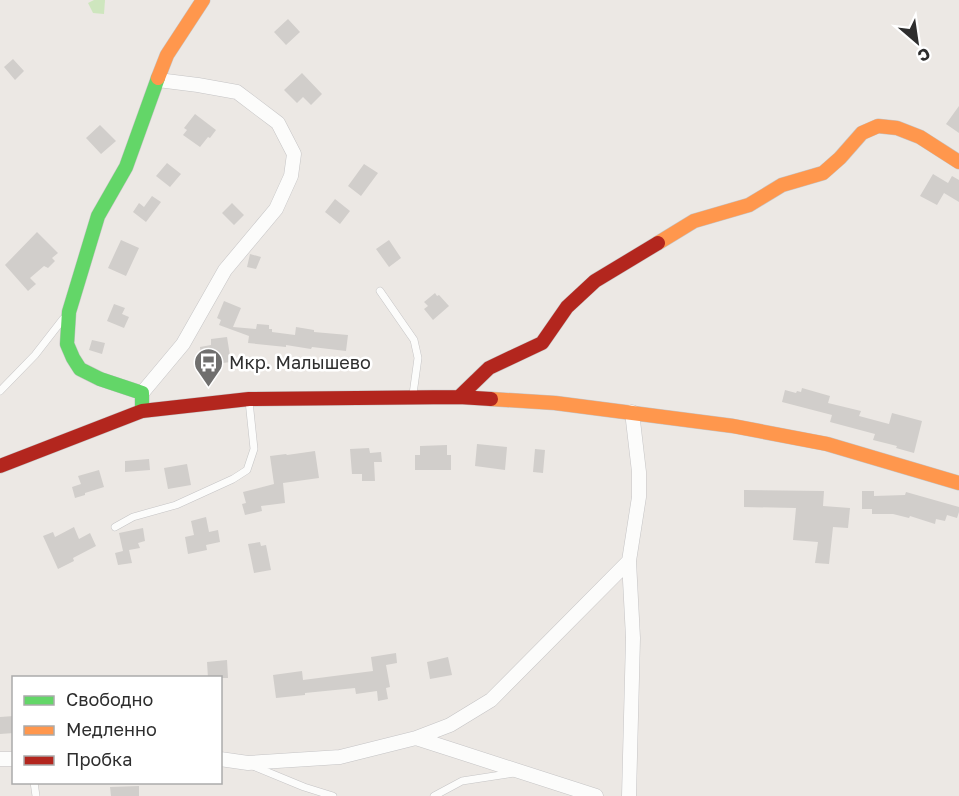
<svg xmlns="http://www.w3.org/2000/svg" width="959" height="796" viewBox="0 0 959 796" font-family="'Golos Text',sans-serif">
<style>
.green{fill:#cee6be}
.building{fill:#d1cecb}
.lines{fill:none;stroke-linecap:round;stroke-linejoin:round}
.lane-casing{stroke:#c5c4c5;stroke-width:8}
.street-casing{stroke:#c5c4c5;stroke-width:15}
.fast-casing{stroke:#c5c4c5;stroke-width:15}
.slow-casing{stroke:#c5c4c5;stroke-width:15}
.jam-casing{stroke:#c5c4c5;stroke-width:15}
.lane{stroke:#fcfcfb;stroke-width:7}
.street{stroke:#fcfcfb;stroke-width:14}
.fast{stroke:#63d668;stroke-width:14}
.slow{stroke:#ff974d;stroke-width:14}
.jam{stroke:#b3261e;stroke-width:14}
.labels{text-anchor:middle;dominant-baseline:central;stroke-width:5;stroke-linejoin:round;paint-order:stroke}
.poi-label{font-size:18px;fill:#2e2e2e;stroke:#fff;text-anchor:start}
</style>
<rect width="100%" height="100%" fill="#ece8e4"/>
<!-- green -->
<path class="green" d="M 94,0 L 105,0 L 104,14 L 93,13 L 88,3 Z"/>
<!-- building -->
<path class="building" d="M 288,19 L 300,32 L 286,45 L 274,32 Z
M 13,59 L 24,71 L 15,80 L 4,67 Z
M 302,73 L 322,94 L 311,105 L 303,97 L 297,103 L 284,90 Z
M 959,106 L 959,133 L 946,124 Z
M 195,114 L 216,130 L 210,138 L 208,137 L 200,147 L 183,135 L 187,130 L 184,128 Z
M 100,125 L 116,141 L 101,154 L 86,138 Z
M 167,163 L 181,174 L 170,187 L 156,176 Z
M 364,164 L 378,173 L 361,196 L 348,186 Z
M 933,174 L 948,183 L 952,176 L 959,180 L 959,202 L 944,193 L 937,205 L 920,196 Z
M 152,196 L 161,202 L 146,222 L 133,212 L 139,203 L 144,207 Z
M 335,199 L 350,211 L 340,224 L 325,212 Z
M 232,203 L 244,215 L 234,225 L 222,213 Z
M 37,232 L 58,253 L 52,258 L 55,261 L 48,268 L 44,266 L 30,278 L 36,284 L 28,291 L 5,265 Z
M 121,240 L 139,248 L 126,276 L 108,268 Z
M 389,240 L 401,258 L 389,267 L 376,249 Z
M 250,254 L 261,257 L 256,269 L 247,267 Z
M 435,293 L 437,296 L 439,295 L 449,306 L 433,320 L 424,309 L 428,306 L 424,302 Z
M 224,301 L 241,308 L 233,327 L 256,329 L 257,324 L 269,325 L 269,329 L 272,329 L 272,332 L 295,335 L 296,327 L 314,330 L 314,332 L 348,335 L 346,351 L 312,347 L 311,349 L 286,345 L 286,347 L 248,343 L 249,336 L 219,325 L 221,320 L 217,318 Z
M 114,304 L 125,308 L 122,314 L 129,317 L 124,328 L 107,321 Z
M 227,337 L 231,362 L 205,365 L 204,356 L 201,356 L 200,347 L 211,345 L 211,339 Z
M 92,340 L 105,343 L 102,354 L 89,350 Z
M 802,388 L 830,396 L 828,403 L 861,411 L 859,416 L 889,424 L 892,413 L 922,421 L 914,453 L 896,448 L 897,446 L 873,440 L 875,434 L 830,422 L 832,415 L 782,402 L 785,390 L 796,393 L 797,391 L 801,392 Z
M 477,444 L 507,447 L 505,470 L 475,466 Z
M 447,445 L 447,455 L 451,455 L 451,470 L 415,470 L 415,455 L 420,455 L 420,446 Z
M 369,448 L 370,453 L 381,452 L 382,462 L 374,462 L 375,481 L 362,481 L 362,474 L 352,474 L 350,449 Z
M 535,449 L 545,450 L 543,473 L 533,472 Z
M 315,451 L 319,478 L 283,483 L 285,503 L 261,506 L 262,511 L 245,515 L 242,504 L 246,503 L 243,492 L 274,484 L 270,456 L 286,454 L 287,455 Z
M 149,459 L 150,470 L 125,472 L 125,461 Z
M 187,464 L 191,485 L 168,489 L 164,468 Z
M 99,470 L 104,487 L 85,493 L 85,495 L 75,498 L 72,487 L 81,484 L 78,476 Z
M 744,490 L 824,491 L 823,506 L 850,508 L 848,528 L 833,527 L 829,564 L 815,563 L 818,542 L 793,540 L 796,508 L 744,507 Z
M 862,491 L 874,491 L 874,496 L 905,495 L 906,492 L 959,507 L 959,512 L 957,518 L 947,515 L 945,521 L 936,519 L 935,524 L 910,516 L 909,518 L 893,514 L 872,514 L 872,509 L 862,509 Z
M 206,517 L 209,532 L 218,530 L 220,542 L 206,545 L 207,550 L 188,554 L 185,537 L 194,535 L 191,521 Z
M 74,527 L 79,539 L 90,533 L 96,546 L 73,558 L 74,561 L 58,569 L 43,536 L 53,532 L 55,537 Z
M 143,528 L 145,541 L 138,543 L 140,548 L 129,550 L 132,563 L 118,565 L 115,553 L 123,551 L 119,533 Z
M 260,542 L 261,546 L 266,545 L 271,570 L 254,573 L 248,544 Z
M 396,653 L 397,663 L 386,665 L 390,687 L 386,688 L 388,699 L 378,701 L 377,691 L 356,694 L 355,688 L 305,693 L 305,695 L 276,698 L 273,675 L 302,671 L 303,680 L 373,671 L 371,657 Z
M 448,657 L 452,675 L 430,679 L 427,662 Z
M 227,660 L 228,678 L 208,678 L 207,662 Z
M 14,716 L 14,733 L 0,734 L 0,717 Z
M 139,786 L 139,796 L 111,796 L 110,787 Z"/>
<g class="lines">
<defs>
<path id="lane" d="M 380,291 L 414,340 L 418,358 L 413,394
M 0,391 L 35,355 L 63,319
M 115,527 L 133,517 L 176,505 L 233,479 L 247,470 L 254,449 L 249,401
M 253,766 L 304,787 L 333,796
M 34,782 L 36,796
M 434,796 L 462,781 L 514,773"/>
<path id="street" d="M 142,393 L 183,344 L 225,270 L 276,209 L 291,176 L 294,154 L 278,123 L 237,92 L 198,85 L 158,80
M 416,738 L 596,796
M 0,759 L 14,759
M 220,759 L 248,763 L 340,757 L 416,738 L 450,725 L 491,700 L 629,561
M 629,796 L 633,638 L 629,561 L 639,497 L 639,472 L 632,412"/>
<path id="fast" d="M 142,411 L 142,393 L 100,379 L 80,369 L 73,358 L 67,344 L 69,312 L 98,216 L 126,167 L 158,78"/>
<path id="slow" d="M 158,78 L 167,55 L 203,0
M 658,243 L 694,221 L 749,205 L 782,185 L 823,173 L 840,158 L 862,133 L 878,126 L 897,128 L 920,137 L 959,162
M 491,399 L 555,403 L 733,426 L 827,444 L 959,483"/>
<path id="jam" d="M 459,397 L 489,368 L 542,343 L 567,307 L 595,281 L 658,243
M 0,466 L 142,411 L 249,399 L 459,397 L 491,399"/>
</defs>
<!-- lane casing -->
<use href="#lane" class="lane-casing"/>
<!-- street casing -->
<use href="#street" class="street-casing"/>
<!-- fast casing -->
<use href="#fast" class="fast-casing"/>
<!-- slow casing -->
<use href="#slow" class="slow-casing"/>
<!-- jam casing -->
<use href="#jam" class="jam-casing"/>
<!-- lane -->
<use href="#lane" class="lane"/>
<!-- street -->
<use href="#street" class="street"/>
<!-- fast -->
<use href="#fast" class="fast"/>
<!-- slow -->
<use href="#slow" class="slow"/>
<!-- jam -->
<use href="#jam" class="jam"/>
</g>
<!-- icons -->
<defs>
<symbol id="bus-pin" viewBox="-11 -11 22 30"><path d="M0 17L-7.5 6A9.5 9.5 0 1 1 7.5 6Z" fill="#706f6e" stroke="#fff"/><path d="M-5-6H5V4H4V6H2V4H-2V6H-4V4H-5ZM-3.5-4V0h7V-4ZM-3.5 1.2v1.5H-2V1.2ZM2 1.2v1.5H3.5V1.2Z" fill="#fff"/></symbol>
</defs>
<g fill-rule="evenodd">
<use href="#bus-pin" x="192" y="346" width="33" height="45"/>
</g>
<g class="labels">
<!-- poi labels -->
<g class="poi-label">
<text x="229" y="362">Мкр. Малышево</text>
</g>
</g>
<!-- legend -->
<rect x="12" y="676" width="210" height="108" fill="#ffffff" stroke="#ababab" stroke-width="1.5"/>
<rect x="24" y="696" width="30" height="9" fill="#63d668" stroke="#ababab" stroke-width="1.5"/>
<text x="66" y="706" font-size="18" fill="#2e2e2e">Свободно</text>
<rect x="24" y="726" width="30" height="9" fill="#ff974d" stroke="#ababab" stroke-width="1.5"/>
<text x="66" y="736" font-size="18" fill="#2e2e2e">Медленно</text>
<rect x="24" y="756" width="30" height="9" fill="#b3261e" stroke="#ababab" stroke-width="1.5"/>
<text x="66" y="766" font-size="18" fill="#2e2e2e">Пробка</text>
<!-- north arrow -->
<g transform="translate(917 42) rotate(151)" stroke="#ffffff" stroke-width="4.5" paint-order="stroke">
<path d="M0-4.5L10 22L0 15L-10 22Z" fill="#2e2e2e"/>
<text y="-9" font-size="16" font-weight="bold" text-anchor="middle" fill="#2e2e2e">С</text>
</g>
</svg>
